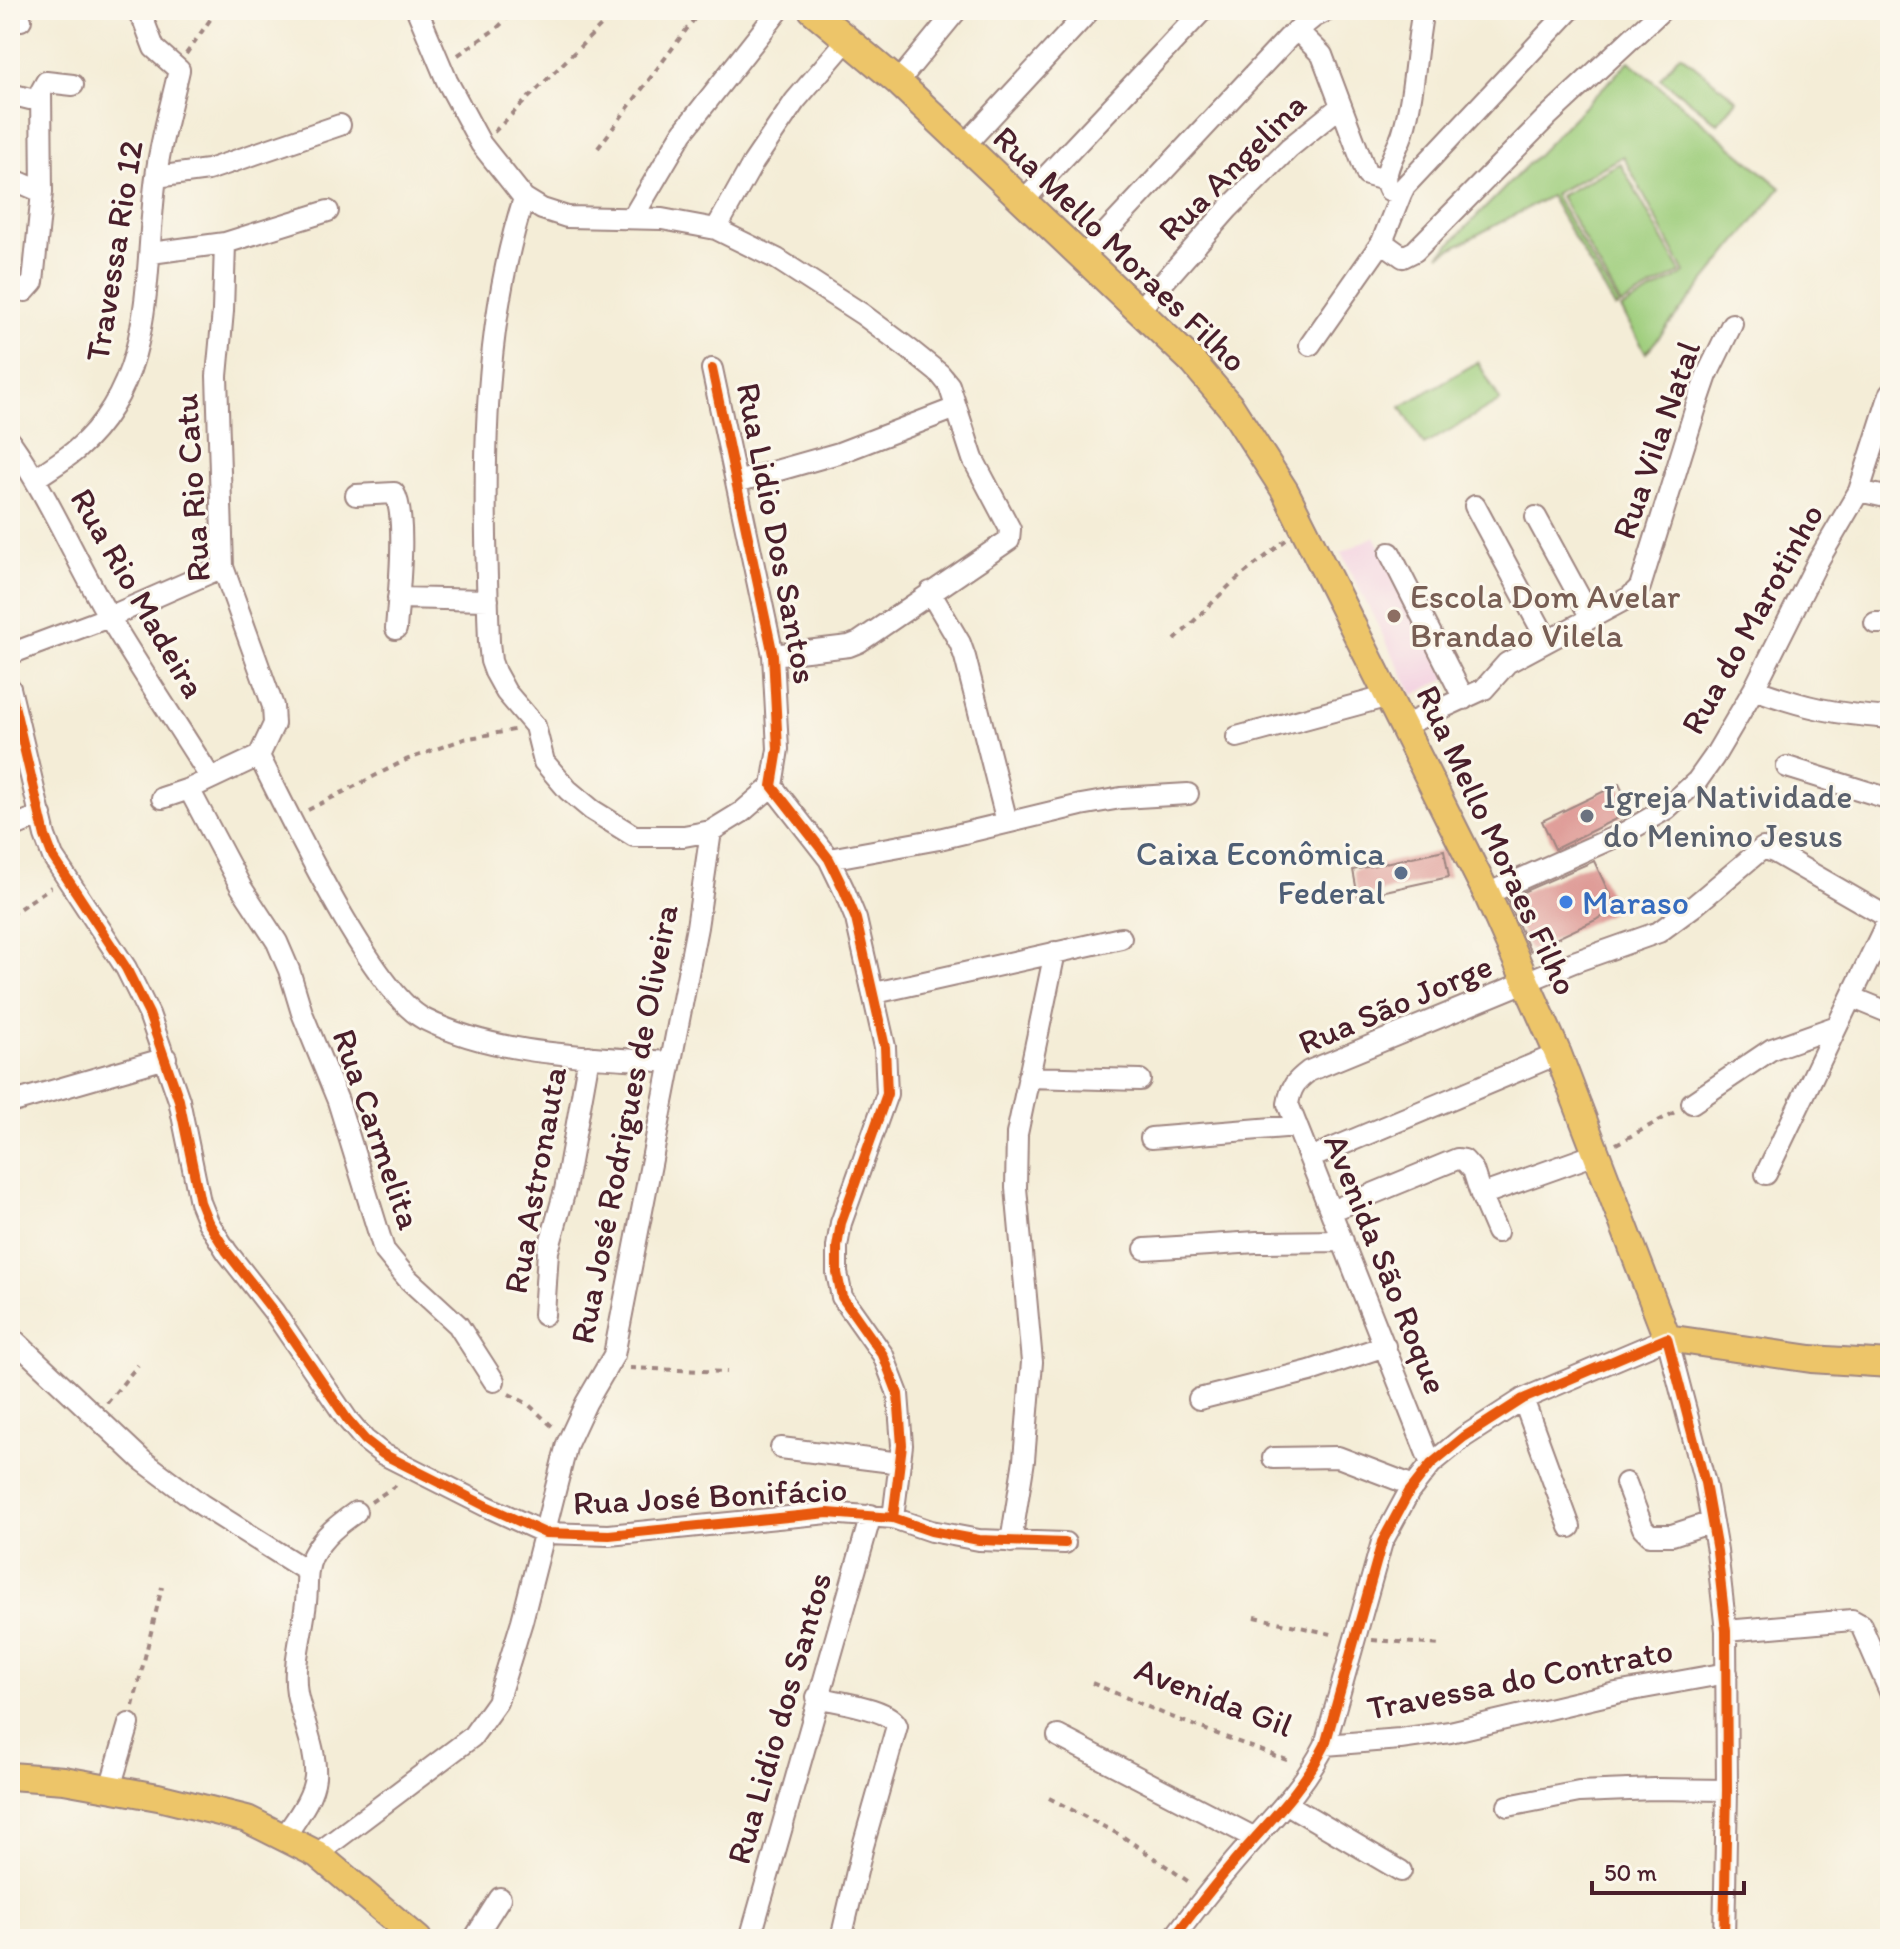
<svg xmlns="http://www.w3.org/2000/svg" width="1900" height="1949" viewBox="0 0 1900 1949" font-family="Itim,sans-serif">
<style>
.built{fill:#f3cfe0}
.green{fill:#9fce7d;stroke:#747654;stroke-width:2}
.building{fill:#db918d}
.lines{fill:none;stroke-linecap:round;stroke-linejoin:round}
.minor-casing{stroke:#9f8681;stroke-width:24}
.major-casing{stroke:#9f8681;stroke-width:30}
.path{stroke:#9f8681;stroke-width:4;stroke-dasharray:6 6;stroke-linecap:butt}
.minor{stroke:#fff;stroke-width:20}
.major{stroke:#edc569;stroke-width:26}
.cycleway-casing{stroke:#fbf7ec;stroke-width:15}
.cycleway{stroke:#e8590c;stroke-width:10}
.education-dot{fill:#8d6e63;stroke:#fbf7ec;stroke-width:3}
.worship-dot{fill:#6b7280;stroke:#fbf7ec;stroke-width:3}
.service-dot{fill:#5c6f8a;stroke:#fbf7ec;stroke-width:3}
.shop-dot{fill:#3f7fe0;stroke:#fbf7ec;stroke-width:3}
.labels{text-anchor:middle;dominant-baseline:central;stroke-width:6;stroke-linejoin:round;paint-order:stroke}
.street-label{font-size:34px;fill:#4a1f2b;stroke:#fbf7ec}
.education-label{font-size:34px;fill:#785e54;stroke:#fbf7ec;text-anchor:start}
.worship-label{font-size:34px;fill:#5b616d;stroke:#fbf7ec;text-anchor:start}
.service-label{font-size:34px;fill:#4e5e75;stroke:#fbf7ec;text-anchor:end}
.shop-label{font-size:34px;fill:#366cbe;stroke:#fbf7ec;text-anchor:start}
</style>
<rect width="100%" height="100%" fill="#fbf7ec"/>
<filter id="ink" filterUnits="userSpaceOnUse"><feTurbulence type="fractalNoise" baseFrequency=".0125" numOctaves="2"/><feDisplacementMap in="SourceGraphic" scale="16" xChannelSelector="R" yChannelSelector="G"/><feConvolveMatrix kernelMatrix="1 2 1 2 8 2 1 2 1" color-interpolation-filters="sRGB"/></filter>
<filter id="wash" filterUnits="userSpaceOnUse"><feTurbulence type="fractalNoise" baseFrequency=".006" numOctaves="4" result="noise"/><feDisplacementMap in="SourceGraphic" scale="32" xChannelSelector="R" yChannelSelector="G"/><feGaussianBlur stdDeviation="1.8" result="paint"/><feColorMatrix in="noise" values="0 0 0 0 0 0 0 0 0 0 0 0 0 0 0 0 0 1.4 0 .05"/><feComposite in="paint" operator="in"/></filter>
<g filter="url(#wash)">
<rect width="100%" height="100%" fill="#f4edd7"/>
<!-- built -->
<path class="built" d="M 1375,536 L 1447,678 L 1413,695 L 1341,553 Z"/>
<!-- green -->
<path class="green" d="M 1680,54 L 1737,100 L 1718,123 L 1660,78 Z
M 1629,61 L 1781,188 L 1646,353 L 1621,309 L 1685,273 L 1623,156 L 1554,194 L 1619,306 L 1615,308 L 1550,196 L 1439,255 Z
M 1620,163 L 1681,272 L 1621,305 L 1560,196 Z
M 1478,362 L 1500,401 L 1424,445 L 1401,407 Z"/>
<g id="blocks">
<!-- building -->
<path class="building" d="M 1619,784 L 1632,811 L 1555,849 L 1542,821 Z
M 1444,850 L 1449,877 L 1358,897 L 1353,870 Z
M 1594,861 L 1617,910 L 1530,951 L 1507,899 Z"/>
</g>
</g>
<g filter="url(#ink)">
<use href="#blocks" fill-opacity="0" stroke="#9f8681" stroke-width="2"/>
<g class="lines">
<defs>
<path id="minor" d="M 417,10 L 447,81 L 481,144 L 524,198 L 542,209 L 567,217 L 662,219 L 716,229 L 777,259 L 862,314 L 909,349 L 940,374 L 949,385 L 973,459 L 1010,529 L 1009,540 L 859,642 L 849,646 L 773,655
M 10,11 L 21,20
M 1297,30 L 1322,55 L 1367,175 L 1385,180
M 898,82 L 957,10
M 10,94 L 30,99
M 963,147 L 1090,10
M 156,177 L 208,170 L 340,125
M 10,178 L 42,192
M 1401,194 L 1405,186 L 1570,10
M 524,198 C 478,341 484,493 489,642 L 491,661 L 495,672 L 506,692 L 535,726 L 544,762 L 568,790 L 592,810 L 634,836 L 684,836 L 711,831 L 742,812 L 772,786
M 1022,202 L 1203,10
M 633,217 L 683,132 L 779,10
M 716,229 L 753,163 L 795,101 L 848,39
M 1382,242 L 1401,194 L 1389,190 C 1379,174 1399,148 1403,132 C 1415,93 1415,51 1423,10
M 151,253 L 225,243 L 328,211
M 1082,258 L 1288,38 L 1314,17 L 1328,10
M 10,287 L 25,291 L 33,282 L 42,192 L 41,91 L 46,82 L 73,85
M 1138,311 L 1228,209 L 1289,148 L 1341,106
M 1310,345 L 1382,242 L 1403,257 L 1415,251 L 1548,116 L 1662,10
M 712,369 L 773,655 L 778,749 L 772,786 L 829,859 L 844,890 L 856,919 L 885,1047 L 887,1094 L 841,1223 L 837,1247 L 837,1273 L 842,1297 L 883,1355 L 898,1394 L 902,1445 L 893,1518
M 10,441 C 49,496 75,559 109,617 C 141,671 177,724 210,777
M 36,478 C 49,469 64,460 76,450 C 158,379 143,273 156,177 C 160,142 171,106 179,70 L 154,48 L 143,19 L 136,10
M 737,482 L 839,453 L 956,408
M 1859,491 L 1890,498
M 356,495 L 394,493 C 408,514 398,600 396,629
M 1475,506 L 1547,640
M 1536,517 L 1591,618
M 1390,553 L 1464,699
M 930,592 L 960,643 L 965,657 L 1007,822
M 398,598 L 488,600
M 1875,623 L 1890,623
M 10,654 L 109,617 L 223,567
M 10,688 L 45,836 L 53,857 L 126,968 L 149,1014 L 179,1100 L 200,1202 L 208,1222 L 227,1252 L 274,1312 L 347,1419 L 365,1440 L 383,1454 L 486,1506 L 545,1533 L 609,1535 L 828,1513 L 893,1518 L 931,1531 L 979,1540 L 1065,1543
M 1754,689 C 1805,708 1836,714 1890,718
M 1403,726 L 1484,689 L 1507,663 L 1630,597 L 1640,587 L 1696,407 L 1707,375 L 1732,324
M 1237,737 L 1389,696
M 259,756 C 288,813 372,992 424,1019 C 498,1056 588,1056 670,1062
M 1787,767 L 1890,799
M 189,789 L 241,887 L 277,942 L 289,970 L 302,1013 L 338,1101 L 384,1250 L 407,1278 L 458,1325 L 494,1381
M 162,798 L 189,789 L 259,756 L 274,724 L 273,706 L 223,567 L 217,376 L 223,311 L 225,243
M 10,828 L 41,815
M 829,859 L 939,839 L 1081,805 L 1121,798 L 1188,794
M 1487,894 L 1626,832 L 1666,809 L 1697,781 L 1714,757 L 1754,689 L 1818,561 L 1859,491 L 1890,394
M 875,993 L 1121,938
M 1851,997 L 1890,1013
M 1028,1077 L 1140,1080
M 10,1103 L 166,1058
M 1692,1103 L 1772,1049 L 1837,1026
M 1151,1138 L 1297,1126
M 1310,1158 L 1558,1054
M 1766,1174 L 1890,916
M 1481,1195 L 1596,1154
M 1331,1211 L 1457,1159 L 1464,1160 L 1473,1170 L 1481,1195 L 1497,1232
M 1145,1249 L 1257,1242 L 1343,1241
M 544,1315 L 548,1251 L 565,1190 L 589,1056
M 10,1336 L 142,1460 L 202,1505 L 307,1571
M 1199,1399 L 1310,1371 L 1385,1346
M 1523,1399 L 1570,1527
M 781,1448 L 900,1463
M 1273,1458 L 1338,1457 L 1414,1486
M 1431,1464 L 1288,1104 C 1291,1086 1296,1081 1309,1071 L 1574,962 L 1659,932 L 1694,906 L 1763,848 L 1776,853 L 1889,918
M 1626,1483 L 1643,1528 L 1650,1535 L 1672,1535 L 1712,1522
M 1011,1542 L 1024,1460 L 1032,1362 L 1016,1188 L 1017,1134 L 1055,952
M 1726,1631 L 1852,1620 L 1861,1625 L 1863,1630 L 1890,1692
M 817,1697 C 836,1702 890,1708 897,1726 L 863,1846 L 841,1939
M 1058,1736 L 1255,1838
M 1325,1745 L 1400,1739 L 1450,1732 L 1616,1693 L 1727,1673
M 110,1788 L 129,1724
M 1287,1804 L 1401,1871
M 1508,1806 L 1579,1792 L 1654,1789 L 1727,1790
M 285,1836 C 296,1819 313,1798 315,1777 C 317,1749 302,1720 297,1693 C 292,1663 303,1632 306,1602 C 308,1586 305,1570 313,1555 C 323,1536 339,1524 356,1512
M 317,1854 L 472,1737 L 497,1702 L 522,1621 L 567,1444 L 586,1403 L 614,1355 L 697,927 L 711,831
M 474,1939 L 500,1898
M 750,1939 L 871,1515
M 1173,1939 C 1199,1904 1226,1870 1255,1838 C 1282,1808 1307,1781 1325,1745 L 1382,1542 L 1409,1492 L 1431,1464 L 1464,1437 L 1523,1399 L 1667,1338 L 1705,1483 L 1717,1551 L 1726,1631 L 1727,1790 L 1724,1939"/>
<path id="major" d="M 812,10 L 898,82 L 1192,361 L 1231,407 L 1285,491 L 1487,894 L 1558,1054 L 1667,1338 L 1811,1359 L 1890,1364
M 10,1776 L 64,1780 L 158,1797 L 247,1819 L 317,1854 L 418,1939"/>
</defs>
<!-- minor casing -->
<use href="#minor" class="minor-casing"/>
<!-- major casing -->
<use href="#major" class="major-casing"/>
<!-- path -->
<path class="path" d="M 186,54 L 217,10
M 458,55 L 497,28 L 516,10
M 494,132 L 617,10
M 598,148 L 701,10
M 1175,640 L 1231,584 L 1286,540
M 308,810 L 406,760 L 464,739 L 514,730
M 10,915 L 51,887
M 1616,1144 L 1675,1112
M 630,1368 L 727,1372
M 509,1394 L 528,1404 L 553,1427
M 107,1403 L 138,1365
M 371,1502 L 401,1482
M 1255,1617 L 1336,1635
M 1372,1640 L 1441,1645
M 1092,1683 L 1169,1716 L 1292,1762
M 133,1706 L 162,1587
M 1049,1798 L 1122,1836 L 1192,1884"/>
<!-- minor -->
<use href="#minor" class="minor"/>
<!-- major -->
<use href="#major" class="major"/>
<defs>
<path id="cycleway" d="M 712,369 L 773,655 L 778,749 L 772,786 L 829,859 L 844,890 L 856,919 L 885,1047 L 887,1094 L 841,1223 L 837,1247 L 837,1273 L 842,1297 L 883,1355 L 898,1394 L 902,1445 L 893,1518
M 10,688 L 45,836 L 53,857 L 126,968 L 149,1014 L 179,1100 L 200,1202 L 208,1222 L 227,1252 L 274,1312 L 347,1419 L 365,1440 L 383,1454 L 486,1506 L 545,1533 L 609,1535 L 828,1513 L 893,1518 L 931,1531 L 979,1540 L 1065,1543
M 1173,1939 C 1199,1904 1226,1870 1255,1838 C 1282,1808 1307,1781 1325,1745 L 1382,1542 L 1409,1492 L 1431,1464 L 1464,1437 L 1523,1399 L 1667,1338 L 1705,1483 L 1717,1551 L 1726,1631 L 1727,1790 L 1724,1939"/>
</defs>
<!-- cycleway casing -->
<use href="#cycleway" class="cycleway-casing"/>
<!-- cycleway -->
<use href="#cycleway" class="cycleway"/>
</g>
</g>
<!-- markers -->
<circle class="education-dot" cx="1394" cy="616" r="8"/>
<circle class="worship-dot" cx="1587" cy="816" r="8"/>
<circle class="service-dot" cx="1401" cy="873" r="8"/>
<circle class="shop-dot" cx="1566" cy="902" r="8"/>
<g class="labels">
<!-- street labels -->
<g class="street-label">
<text transform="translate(1232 167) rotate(-45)">Rua Angelina</text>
<text transform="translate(1120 249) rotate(44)">Rua Mello Moraes Filho</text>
<text transform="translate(114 251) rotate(-81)">Travessa Rio 12</text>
<text transform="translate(1656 440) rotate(-71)">Rua Vila Natal</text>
<text transform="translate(192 488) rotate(-94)">Rua Rio Catu</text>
<text transform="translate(777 533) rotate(79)">Rua Lidio Dos Santos</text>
<text transform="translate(138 593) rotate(60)">Rua Rio Madeira</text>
<text transform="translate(1752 619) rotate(-61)">Rua do Marotinho</text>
<text transform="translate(1497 840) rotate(65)">Rua Mello Moraes Filho</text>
<text transform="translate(1395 1004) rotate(-23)">Rua São Jorge</text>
<text transform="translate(624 1124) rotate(-79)">Rua José Rodrigues de Oliveira</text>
<text transform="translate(377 1129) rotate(71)">Rua Carmelita</text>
<text transform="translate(535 1180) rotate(-80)">Rua Astronauta</text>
<text transform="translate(1386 1264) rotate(68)">Avenida São Roque</text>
<text transform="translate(710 1496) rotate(-3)">Rua José Bonifácio</text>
<text transform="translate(1520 1679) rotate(-11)">Travessa do Contrato</text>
<text transform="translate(1214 1697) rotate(21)">Avenida Gil</text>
<text transform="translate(779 1718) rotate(-74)">Rua Lidio dos Santos</text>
</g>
<!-- education labels -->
<g class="education-label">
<text x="1410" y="596">Escola Dom Avelar<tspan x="1410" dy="39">Brandao Vilela</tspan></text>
</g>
<!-- worship labels -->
<g class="worship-label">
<text x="1603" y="796">Igreja Natividade<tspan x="1603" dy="39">do Menino Jesus</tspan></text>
</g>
<!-- service labels -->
<g class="service-label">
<text x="1385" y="853">Caixa Econômica<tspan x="1385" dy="39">Federal</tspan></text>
</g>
<!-- shop labels -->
<g class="shop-label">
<text x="1582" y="902">Maraso</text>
</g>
</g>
<!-- margin -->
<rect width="1900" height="1949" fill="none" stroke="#fbf7ec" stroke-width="40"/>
<!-- scale -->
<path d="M1592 1881v12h152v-12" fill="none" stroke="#4a1f2b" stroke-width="4"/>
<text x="1604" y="1881" font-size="24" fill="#4a1f2b" stroke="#fbf7ec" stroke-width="6" paint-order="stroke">50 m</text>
</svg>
